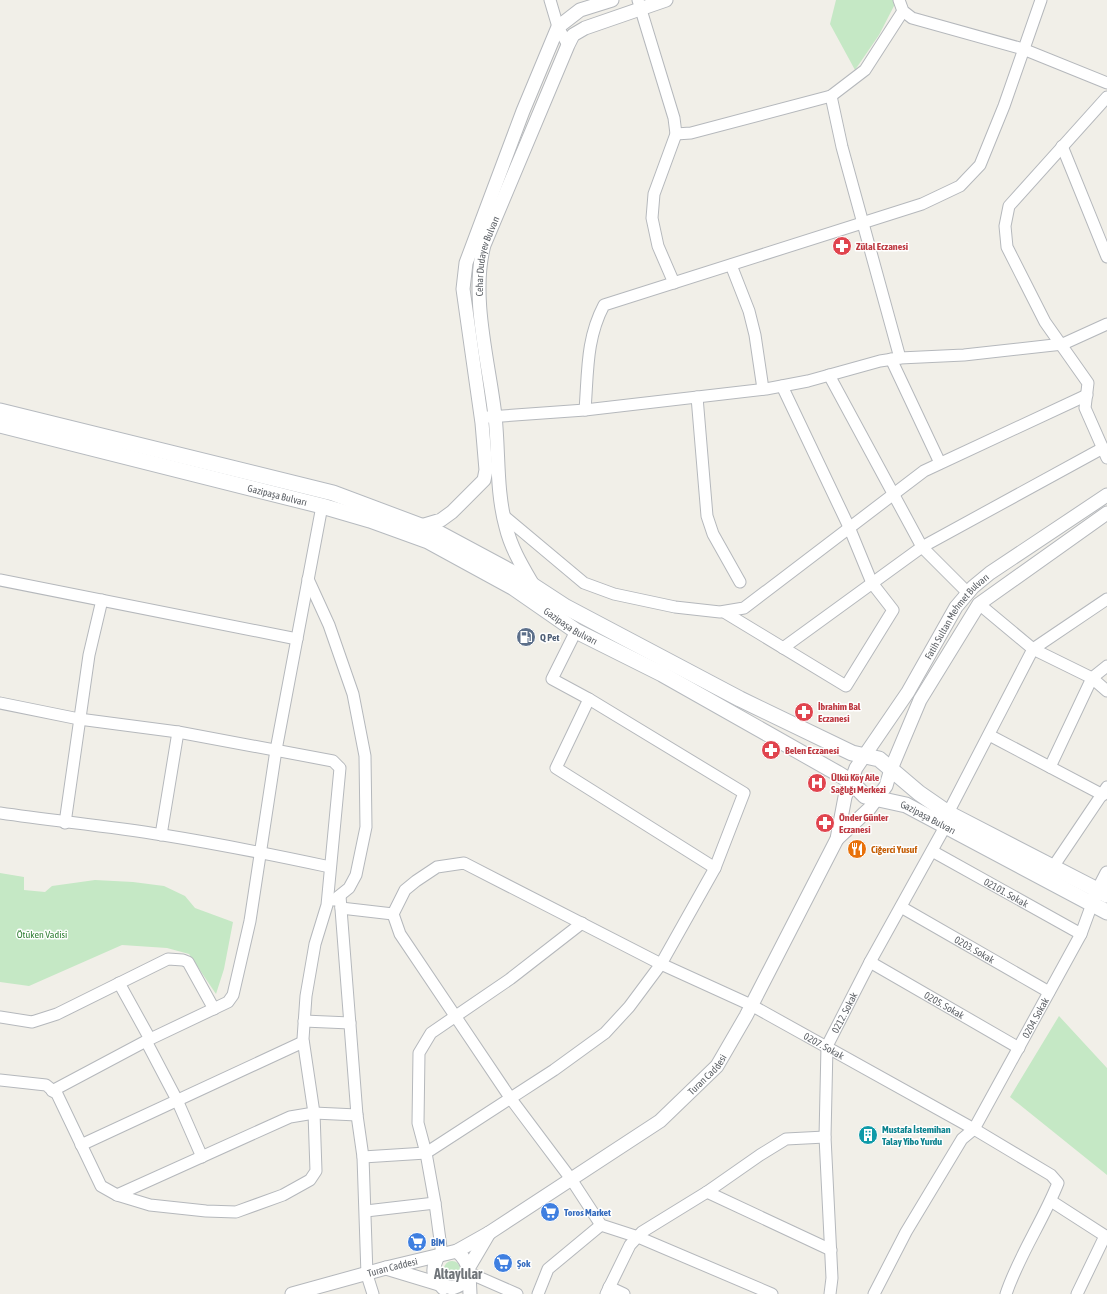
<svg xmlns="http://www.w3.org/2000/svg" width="1107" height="1294" viewBox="0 0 1107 1294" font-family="'Asap Condensed',sans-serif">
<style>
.green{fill:#c5e8c5}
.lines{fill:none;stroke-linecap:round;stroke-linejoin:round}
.minor-casing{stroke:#b5b8bc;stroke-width:13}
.tertiary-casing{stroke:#b5b8bc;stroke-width:15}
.secondary-casing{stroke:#b6babf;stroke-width:17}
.minor{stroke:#fff;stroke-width:11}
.tertiary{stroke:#fff;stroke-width:13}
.secondary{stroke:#fff;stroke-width:15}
.labels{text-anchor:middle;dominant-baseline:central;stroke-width:3;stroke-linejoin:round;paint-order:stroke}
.health-label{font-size:10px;font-weight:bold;fill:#be3a42;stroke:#fff;text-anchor:start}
.street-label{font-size:10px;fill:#5f6368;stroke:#fff}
.service-label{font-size:10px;font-weight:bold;fill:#4e5e75;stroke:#fff;text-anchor:start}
.food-label{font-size:10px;font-weight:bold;fill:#c56008;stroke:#fff;text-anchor:start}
.park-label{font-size:10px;fill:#348238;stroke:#fff}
.culture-label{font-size:10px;font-weight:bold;fill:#0d838f;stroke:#fff;text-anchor:start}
.shop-label{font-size:10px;font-weight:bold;fill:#366cbe;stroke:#fff;text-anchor:start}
.district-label{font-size:14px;font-weight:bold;fill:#70757a;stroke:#fff}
</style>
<rect width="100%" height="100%" fill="#f1efe8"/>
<!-- green -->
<path class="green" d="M 836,0 L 894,0 L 895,4 L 879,35 L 855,70 L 830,24 Z
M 0,873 L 24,877 L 24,890 L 45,892 L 52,886 L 95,880 L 133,882 L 164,886 L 185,896 L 195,908 L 233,922 L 224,969 L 216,994 L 189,954 L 167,948 L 122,945 L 29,986 L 0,982 Z
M 1059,1016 L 1107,1068 L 1107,1175 L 1010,1097 Z
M444 1269a8 8 0 1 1 16 0a8 8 0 1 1-16 0Z"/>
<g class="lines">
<defs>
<g id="minor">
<path d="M 550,0 L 558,27 L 568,45"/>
<path d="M 638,0 L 674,118 L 676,134 L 654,194 L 652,218 L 658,246 L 674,283"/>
<path d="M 899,0 L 903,11 L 912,18 L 1023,49 L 1107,83"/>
<path d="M 831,96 L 842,147 L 900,358"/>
<path d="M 1107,97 L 1009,206 L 1005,226 L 1007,247 L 1045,322 L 1088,383 L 1085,408 L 1107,458"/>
<path d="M 676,134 L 691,133 L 831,96 L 865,70 L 903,11"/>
<path d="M 1062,146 L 1107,257"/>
<path d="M 731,265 L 749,311 L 755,335 L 763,389"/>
<path d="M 891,359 L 940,463"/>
<path d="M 829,375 L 922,547 L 968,593"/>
<path d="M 697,397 L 707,516 L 713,534 L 740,582"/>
<path d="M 585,410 C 588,372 586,339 604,305 L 922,204 L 960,186 L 980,165 L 1004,106 L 1041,0"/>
<path d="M 488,417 L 585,410 L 766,389 L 808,381 L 880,361 L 900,358 L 964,355 L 1063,344 L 1107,324"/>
<path d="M 504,516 L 584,583 L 614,594 L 675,607 L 720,612 L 744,608 L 924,471 L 1087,395"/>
<path d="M 308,579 L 329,625 L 353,694 L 365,756 L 366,827 L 356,875 L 349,888 L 334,900"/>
<path d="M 0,580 L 297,639"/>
<path d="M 979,604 L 1033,649 L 1092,678 L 1107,691"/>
<path d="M 724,612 L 846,686 L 893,610 L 872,583 L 849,527 L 782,386"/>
<path d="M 783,648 L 922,547 L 1103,448"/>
<path d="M 589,699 L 556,768 L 715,868"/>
<path d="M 0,703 L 79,719 L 178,732 L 333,761 L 340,768 L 327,905 L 315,944 L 306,996 L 303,1039 L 314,1113 L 316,1171 L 310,1180 L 283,1195 L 236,1212 L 206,1211 L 150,1205 L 117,1195 L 101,1186 L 57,1094 L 46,1085 L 0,1080"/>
<path d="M 989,735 L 1103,795"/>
<path d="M 1050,767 L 1092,678 L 1107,666"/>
<path d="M 0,813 C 54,821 109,826 163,835 C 219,844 274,855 330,867"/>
<path d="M 948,813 L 1033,649 L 1107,599"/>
<path d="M 65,823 L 89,655 L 102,600"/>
<path d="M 161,835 L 178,732"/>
<path id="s1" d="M 932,851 L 1081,934"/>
<path d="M 1053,867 L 1107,787"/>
<path d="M 340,896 L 357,1115 L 363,1157 L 367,1275 L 373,1294"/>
<path id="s2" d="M 901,907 L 1049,992"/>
<path d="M 341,908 L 393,914"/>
<path id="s3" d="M 870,962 L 1019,1048"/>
<path d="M 119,983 L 150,1039"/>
<path d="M 0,1017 L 32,1022 L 57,1014 L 168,959 L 183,960 L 188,962 L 214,1009"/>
<path d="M 304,1021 L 350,1023"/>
<path d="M 146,1041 L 177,1100 L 202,1157"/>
<path d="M 52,1091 L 146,1041 L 228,1002 L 233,995 L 250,921 L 276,750 L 322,506"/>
<path d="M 81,1145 L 303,1042"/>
<path d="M 363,1157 L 426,1153 L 554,1070 L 605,1033 L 629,1007 L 661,964 L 715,868 L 744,793 L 589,699 L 552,679 L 576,631"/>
<path d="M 707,1192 L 831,1250"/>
<path d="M 117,1195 L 290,1117 L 314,1113 L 357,1115"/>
<path d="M 1051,1201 L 1107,1237"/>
<path d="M 435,1203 L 426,1153 L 418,1123 L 419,1053 L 431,1033 L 510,979 L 582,923"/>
<path d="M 366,1211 L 435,1203 L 442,1255"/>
<path d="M 469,1273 L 517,1294"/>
<path d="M 609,1287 L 624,1294"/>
<path d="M 538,1294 L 548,1269 L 601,1225"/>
<path d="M 606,1294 L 630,1245 L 642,1232 L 707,1192 L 760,1155 L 786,1139 L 825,1137"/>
<path id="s4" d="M 772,1294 L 638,1237 L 601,1225 L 571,1179 L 511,1099 L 400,934 L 393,914 L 405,890 L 416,881 L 437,867 L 464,863 L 661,964 L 751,1005 L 974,1129 L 1051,1175 L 1058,1183 C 1043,1221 1019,1255 1006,1294"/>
<path id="s5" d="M 830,1294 L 832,1278 L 825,1137 L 827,1046 L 870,962 L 946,825"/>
<path id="s6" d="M 874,1294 L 906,1232 L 962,1139 L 974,1129 L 1081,934 L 1092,904"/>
<path d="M 1077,1294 L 1105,1236"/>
</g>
<g id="tertiary">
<path d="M 421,526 L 441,520 L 452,512 L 484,480 L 486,470 L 482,423 L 463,289 L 466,263 L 523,111 L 558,27 L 580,10 L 612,0"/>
<path id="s7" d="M 533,585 C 522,566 511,548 506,527 C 496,491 499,453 495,416 C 489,363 470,297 484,245 L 568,45 L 573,35 L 585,28 L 666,0"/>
<path d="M 837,839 L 869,809 L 886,786 L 891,769 L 920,700 L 979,604 L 1107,513"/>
<path d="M 1094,898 L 1107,873"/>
<path d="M 438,1256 C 431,1270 433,1277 443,1288"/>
<path d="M 469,1267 L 489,1233"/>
<path d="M 386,1268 L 452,1288 C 474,1282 472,1265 457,1251"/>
<path d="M 469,1273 L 470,1294"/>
<path id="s8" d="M 292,1294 L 386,1268 L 457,1251 L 489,1233 L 660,1121 L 717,1066 L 746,1016 L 837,839 L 845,797 L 856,768 L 908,692 L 956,607 L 973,587 L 990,573 L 1107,495"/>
</g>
<g id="secondary">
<path d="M 0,411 L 333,493 L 437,532 L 517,575 L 566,607 L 740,699 L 852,753 L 879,759 L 919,793 L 948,813 L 1107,895"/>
<path id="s9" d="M 0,425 L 322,506 L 370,520 L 428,541 L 514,588 L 576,631 L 662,674 L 837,773 L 850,781 L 865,796 L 906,805 L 1107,912"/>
</g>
</defs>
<!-- minor casing -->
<use href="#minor" class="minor-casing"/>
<!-- tertiary casing -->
<use href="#tertiary" class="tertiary-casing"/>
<!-- secondary casing -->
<use href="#secondary" class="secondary-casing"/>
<!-- minor -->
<use href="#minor" class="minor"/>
<!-- tertiary -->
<use href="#tertiary" class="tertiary"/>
<!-- secondary -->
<use href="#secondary" class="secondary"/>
</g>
<!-- icons -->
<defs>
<symbol id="pharmacy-disc" viewBox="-11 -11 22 22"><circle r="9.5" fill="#e0444e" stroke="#fff"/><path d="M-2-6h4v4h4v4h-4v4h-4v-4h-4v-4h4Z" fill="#fff"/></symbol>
<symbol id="fuel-disc" viewBox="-11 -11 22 22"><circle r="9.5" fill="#5c6f8a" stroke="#fff"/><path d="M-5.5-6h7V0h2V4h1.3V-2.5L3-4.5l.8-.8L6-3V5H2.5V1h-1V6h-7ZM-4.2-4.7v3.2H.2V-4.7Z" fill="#fff"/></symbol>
<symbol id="hospital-disc" viewBox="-11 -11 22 22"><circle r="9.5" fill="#e0444e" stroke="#fff"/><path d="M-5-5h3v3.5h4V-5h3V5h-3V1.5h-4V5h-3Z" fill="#fff"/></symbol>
<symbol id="restaurant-disc" viewBox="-11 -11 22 22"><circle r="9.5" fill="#e8710a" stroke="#fff"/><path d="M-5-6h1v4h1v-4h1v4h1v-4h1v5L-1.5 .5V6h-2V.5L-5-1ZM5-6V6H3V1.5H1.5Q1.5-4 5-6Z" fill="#fff"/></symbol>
<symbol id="building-disc" viewBox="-11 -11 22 22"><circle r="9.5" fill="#0f9aa8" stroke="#fff"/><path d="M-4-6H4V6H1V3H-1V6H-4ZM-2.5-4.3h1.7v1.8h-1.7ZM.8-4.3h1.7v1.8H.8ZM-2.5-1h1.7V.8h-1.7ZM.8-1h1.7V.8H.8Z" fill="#fff"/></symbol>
<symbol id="supermarket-disc" viewBox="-11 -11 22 22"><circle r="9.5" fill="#3f7fe0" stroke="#fff"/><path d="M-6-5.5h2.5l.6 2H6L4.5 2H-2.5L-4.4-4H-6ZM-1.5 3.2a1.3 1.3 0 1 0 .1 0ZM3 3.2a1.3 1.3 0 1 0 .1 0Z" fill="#fff"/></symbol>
</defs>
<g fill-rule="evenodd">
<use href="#pharmacy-disc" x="831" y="235" width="22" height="22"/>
<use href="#fuel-disc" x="515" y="626" width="22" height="22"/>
<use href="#pharmacy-disc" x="793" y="701" width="22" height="22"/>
<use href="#pharmacy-disc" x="760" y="739" width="22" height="22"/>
<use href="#hospital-disc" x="806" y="772" width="22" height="22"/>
<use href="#pharmacy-disc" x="814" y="812" width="22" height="22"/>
<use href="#restaurant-disc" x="846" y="838" width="22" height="22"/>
<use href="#building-disc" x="857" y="1124" width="22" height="22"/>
<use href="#supermarket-disc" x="539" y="1201" width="22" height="22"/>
<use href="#supermarket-disc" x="406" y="1231" width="22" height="22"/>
<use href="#supermarket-disc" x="492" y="1252" width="22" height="22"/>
</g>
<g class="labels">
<!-- health labels -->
<g class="health-label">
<text x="856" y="246">Zülal Eczanesi</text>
<text x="818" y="706">İbrahim Bal<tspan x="818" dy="12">Eczanesi</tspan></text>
<text x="785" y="750">Belen Eczanesi</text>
<text x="831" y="777">Ülkü Köy Aile<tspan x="831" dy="12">Sağlığı Merkezi</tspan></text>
<text x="839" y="817">Önder Günler<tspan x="839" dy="12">Eczanesi</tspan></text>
</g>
<!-- street labels -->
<g class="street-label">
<text stroke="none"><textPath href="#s7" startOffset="338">Cehar Dudayev Bulvarı</textPath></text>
<text stroke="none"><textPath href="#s9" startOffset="286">Gazipaşa Bulvarı</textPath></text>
<text stroke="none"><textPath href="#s8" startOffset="1004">Fatih Sultan Mehmet Bulvarı</textPath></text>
<text stroke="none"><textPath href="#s9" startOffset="610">Gazipaşa Bulvarı</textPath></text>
<text stroke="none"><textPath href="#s9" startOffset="1018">Gazipaşa Bulvarı</textPath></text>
<text stroke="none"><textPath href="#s1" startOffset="85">02101. Sokak</textPath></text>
<text stroke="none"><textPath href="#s2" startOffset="85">0203. Sokak</textPath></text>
<text stroke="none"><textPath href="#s3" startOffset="86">0205. Sokak</textPath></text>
<text stroke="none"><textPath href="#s5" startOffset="286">0212. Sokak</textPath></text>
<text stroke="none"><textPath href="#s6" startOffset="321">0204. Sokak</textPath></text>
<text stroke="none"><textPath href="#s4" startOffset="1057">0207. Sokak</textPath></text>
<text stroke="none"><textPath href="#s8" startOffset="478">Turan Caddesi</textPath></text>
<text stroke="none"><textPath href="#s8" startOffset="104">Turan Caddesi</textPath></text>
</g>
<!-- service labels -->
<g class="service-label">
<text x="540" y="637">Q Pet</text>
</g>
<!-- food labels -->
<g class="food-label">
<text x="871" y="849">Ciğerci Yusuf</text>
</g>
<!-- park labels -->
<g class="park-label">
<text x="42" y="934">Ötüken Vadisi</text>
</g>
<!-- culture labels -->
<g class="culture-label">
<text x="882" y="1129">Mustafa İstemihan<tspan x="882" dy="12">Talay Yibo Yurdu</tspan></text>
</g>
<!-- shop labels -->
<g class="shop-label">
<text x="564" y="1212">Toros Market</text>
<text x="431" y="1242">BİM</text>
<text x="517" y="1263">Şok</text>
</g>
<!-- district labels -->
<g class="district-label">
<text x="458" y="1274">Altaylılar</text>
</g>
</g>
</svg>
